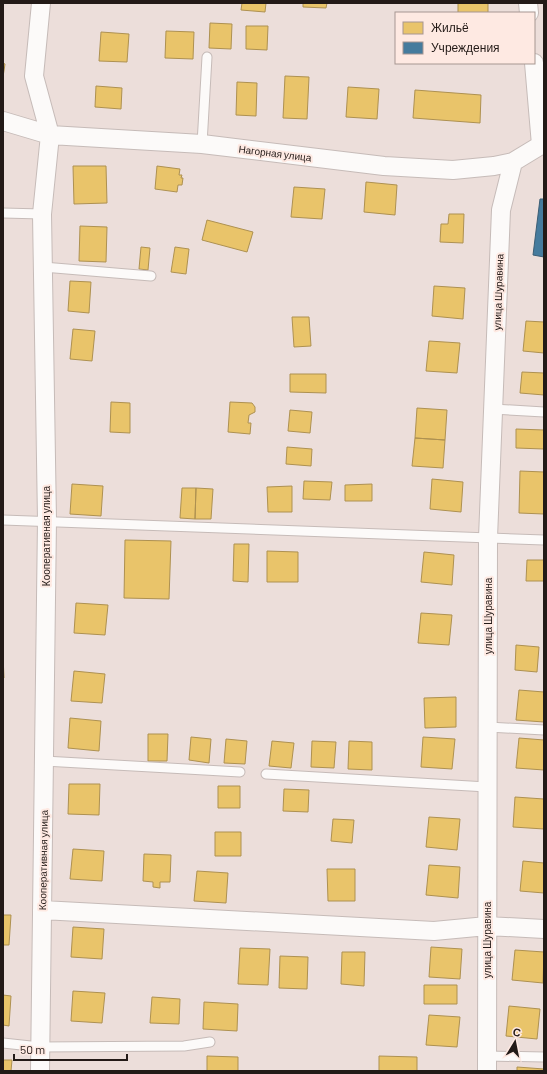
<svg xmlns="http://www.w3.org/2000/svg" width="547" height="1074" viewBox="0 0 547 1074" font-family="Barlow,sans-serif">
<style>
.homes{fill:#e9c46a;stroke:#ae9151}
.public{fill:#457b9d;stroke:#3b5e75}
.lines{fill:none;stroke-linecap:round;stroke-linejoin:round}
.service-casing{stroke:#c6bbb8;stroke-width:11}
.minor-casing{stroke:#c6bbb8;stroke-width:20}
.service{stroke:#fcfaf9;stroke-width:9}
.minor{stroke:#fcfaf9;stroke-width:18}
.labels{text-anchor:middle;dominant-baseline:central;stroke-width:4;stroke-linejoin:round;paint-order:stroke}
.street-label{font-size:10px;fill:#231a17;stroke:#fee9e2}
</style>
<rect width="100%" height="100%" fill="#ecdeda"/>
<!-- homes -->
<path class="homes" d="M 242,3 L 266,3 L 265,12 L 241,10 Z
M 303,3 L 327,3 L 326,8 L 303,7 Z
M 458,3 L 488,3 L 488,13 L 458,13 Z
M 210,23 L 232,24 L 231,49 L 209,48 Z
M 246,26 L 268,26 L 267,50 L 246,49 Z
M 166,31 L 194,32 L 193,59 L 165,58 Z
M 101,32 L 129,34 L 127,62 L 99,61 Z
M 3,63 L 5,64 L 3,77 Z
M 285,76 L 309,77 L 307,119 L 283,118 Z
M 237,82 L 257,83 L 256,116 L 236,115 Z
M 96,86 L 122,88 L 121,109 L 95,107 Z
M 348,87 L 379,89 L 377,119 L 346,117 Z
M 415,90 L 481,95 L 480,123 L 413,118 Z
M 73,166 L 106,166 L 107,203 L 74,204 Z
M 157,166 L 180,169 L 179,175 L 182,175 L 181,178 L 183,178 L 182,185 L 178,185 L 177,192 L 155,189 Z
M 366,182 L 397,185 L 395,215 L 364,212 Z
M 294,187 L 325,189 L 322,219 L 291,217 Z
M 449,214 L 464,214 L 463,243 L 440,242 L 441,224 L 448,224 Z
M 207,220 L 253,232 L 247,252 L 202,240 Z
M 80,226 L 107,227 L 106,262 L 79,261 Z
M 141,247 L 150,248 L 148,270 L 139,269 Z
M 175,247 L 189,249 L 186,274 L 171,272 Z
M 70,281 L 91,282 L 89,313 L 68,311 Z
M 434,286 L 465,288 L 463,319 L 432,316 Z
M 292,317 L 309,317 L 311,346 L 294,347 Z
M 526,321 L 544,322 L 544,353 L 523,351 Z
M 73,329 L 95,331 L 92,361 L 70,359 Z
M 429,341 L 460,343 L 457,373 L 426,371 Z
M 522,372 L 544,373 L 544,395 L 520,393 Z
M 290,374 L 326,374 L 326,393 L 290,392 Z
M 111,402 L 130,403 L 130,433 L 110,432 Z
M 230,402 L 252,403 L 255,407 L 255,412 L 249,415 L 248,423 L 251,423 L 250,434 L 228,432 Z
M 417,408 L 447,410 L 445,440 L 415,438 Z
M 290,410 L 312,412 L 310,433 L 288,431 Z
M 516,429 L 544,430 L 544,449 L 516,448 Z
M 415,438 L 445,440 L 443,468 L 412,466 Z
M 287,447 L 312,449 L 311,466 L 286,464 Z
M 520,471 L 544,472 L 544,514 L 519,513 Z
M 432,479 L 463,482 L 461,512 L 430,509 Z
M 304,481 L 332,482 L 330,500 L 303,499 Z
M 72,484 L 103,486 L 101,516 L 70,514 Z
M 372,484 L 372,501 L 345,501 L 345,485 Z
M 292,486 L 292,512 L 268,512 L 267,487 Z
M 182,488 L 196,488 L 195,519 L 180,518 Z
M 196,488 L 213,489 L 211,519 L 195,519 Z
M 125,540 L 171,541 L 169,599 L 124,598 Z
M 234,544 L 249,544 L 248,582 L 233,581 Z
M 267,551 L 298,552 L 298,582 L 267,582 Z
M 424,552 L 454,555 L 452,585 L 421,582 Z
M 527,560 L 544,560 L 544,581 L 526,581 Z
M 76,603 L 108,605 L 105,635 L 74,633 Z
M 421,613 L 452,615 L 449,645 L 418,643 Z
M 516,645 L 539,647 L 537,672 L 515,670 Z
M 3,656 L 4,678 L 3,678 Z
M 74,671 L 105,674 L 102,703 L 71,701 Z
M 519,690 L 544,692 L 544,722 L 516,720 Z
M 456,697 L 456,727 L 425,728 L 424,698 Z
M 70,718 L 101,721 L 99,751 L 68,748 Z
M 148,734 L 168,734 L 167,761 L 148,761 Z
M 191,737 L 211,739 L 209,763 L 189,760 Z
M 423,737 L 455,739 L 452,769 L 421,767 Z
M 519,738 L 544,740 L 544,770 L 516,768 Z
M 226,739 L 247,741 L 245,764 L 224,763 Z
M 272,741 L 294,743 L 291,768 L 269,766 Z
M 312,741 L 336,742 L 334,768 L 311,767 Z
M 349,741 L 372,742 L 372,770 L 348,769 Z
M 69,784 L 100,784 L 99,815 L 68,814 Z
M 218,786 L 240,786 L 240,808 L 218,808 Z
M 284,789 L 309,790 L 308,812 L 283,811 Z
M 515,797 L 544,799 L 544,829 L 513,827 Z
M 429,817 L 460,819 L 457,850 L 426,847 Z
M 333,819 L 354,820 L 352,843 L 331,841 Z
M 215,832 L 241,832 L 241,856 L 215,856 Z
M 73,849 L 104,851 L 102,881 L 70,879 Z
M 144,854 L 171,855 L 170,882 L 160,882 L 160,888 L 153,887 L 153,882 L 143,881 Z
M 523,861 L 544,863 L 544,893 L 520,891 Z
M 429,865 L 460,867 L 458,898 L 426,895 Z
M 327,869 L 355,869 L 355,901 L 328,901 Z
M 197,871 L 228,873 L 226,903 L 194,901 Z
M 3,915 L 11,915 L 9,945 L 3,945 Z
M 73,927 L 104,929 L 102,959 L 71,957 Z
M 431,947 L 462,949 L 460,979 L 429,977 Z
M 240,948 L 270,949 L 268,985 L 238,984 Z
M 515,950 L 544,952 L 543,983 L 512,980 Z
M 342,952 L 365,952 L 364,986 L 341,984 Z
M 280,956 L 308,957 L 307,989 L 279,988 Z
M 424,985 L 457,985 L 457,1004 L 424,1004 Z
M 73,991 L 105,993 L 102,1023 L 71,1021 Z
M 3,995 L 11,996 L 9,1026 L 3,1025 Z
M 152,997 L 180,999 L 179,1024 L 150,1023 Z
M 204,1002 L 238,1004 L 237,1031 L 203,1029 Z
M 509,1006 L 540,1009 L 537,1039 L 506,1036 Z
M 429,1015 L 460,1017 L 457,1047 L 426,1045 Z
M 207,1056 L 238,1057 L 238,1071 L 207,1071 Z
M 379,1056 L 417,1057 L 417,1071 L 379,1071 Z
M 3,1060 L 12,1060 L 11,1071 L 3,1071 Z
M 517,1067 L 544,1069 L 544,1071 L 517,1071 Z"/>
<!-- public -->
<path class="public" d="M 540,199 L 544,199 L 544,257 L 533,255 Z"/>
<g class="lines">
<defs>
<path id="service" d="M 202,144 L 207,57
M 3,213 L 42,214
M 43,267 L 151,276
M 493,409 L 544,412
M 3,520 L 544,540
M 488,727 L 544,730
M 44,761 L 240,772
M 266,774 L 487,787
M 3,1043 L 40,1047 L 184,1046 L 210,1042
M 487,1056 L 544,1057"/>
<path id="minor" d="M 528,3 L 529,13
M 534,63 L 541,145
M 3,121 L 50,135 L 202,144 L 384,166 L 453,170 L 494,166 L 513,162 L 541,145 L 544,145
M 42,910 L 434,931 L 487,926 L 544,929
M 40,1071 L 47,520 L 42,214 L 50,135 L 34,76 L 41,3
M 487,1071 L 488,538 L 501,210 L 513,162"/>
</defs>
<!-- service casing -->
<use href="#service" class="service-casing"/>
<!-- minor casing -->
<use href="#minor" class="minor-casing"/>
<!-- service -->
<use href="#service" class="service"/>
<!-- minor -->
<use href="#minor" class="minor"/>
</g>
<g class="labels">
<!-- street labels -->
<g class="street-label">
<text transform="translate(275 153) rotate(7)">Нагорная улица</text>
<text transform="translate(498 292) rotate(-88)">улица Шуравина</text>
<text transform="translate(46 536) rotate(-90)">Кооперативная улица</text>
<text transform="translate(488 616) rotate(-90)">улица Шуравина</text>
<text transform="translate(43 860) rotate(-89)">Кооперативная улица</text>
<text transform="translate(487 940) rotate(-90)">улица Шуравина</text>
</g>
</g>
<!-- border -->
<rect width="547" height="1074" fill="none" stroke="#231a17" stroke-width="8"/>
<!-- legend -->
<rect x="395" y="12" width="140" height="52" fill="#fee9e2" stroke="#a69691"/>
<rect x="403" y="22" width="20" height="12" fill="#e9c46a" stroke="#a69691"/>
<text x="431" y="32" font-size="12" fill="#231a17">Жильё</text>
<rect x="403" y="42" width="20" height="12" fill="#457b9d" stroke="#a69691"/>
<text x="431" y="52" font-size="12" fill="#231a17">Учреждения</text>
<!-- north arrow -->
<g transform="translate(515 1042) rotate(10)" stroke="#fee9e2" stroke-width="3" paint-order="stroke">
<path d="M0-3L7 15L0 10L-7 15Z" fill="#231a17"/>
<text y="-6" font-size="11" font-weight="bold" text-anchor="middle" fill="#231a17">С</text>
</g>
<!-- scale -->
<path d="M14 1054v6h113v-6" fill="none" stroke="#231a17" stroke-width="2"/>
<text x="20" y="1054" font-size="12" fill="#231a17" stroke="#fee9e2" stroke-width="3" paint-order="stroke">50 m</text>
</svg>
